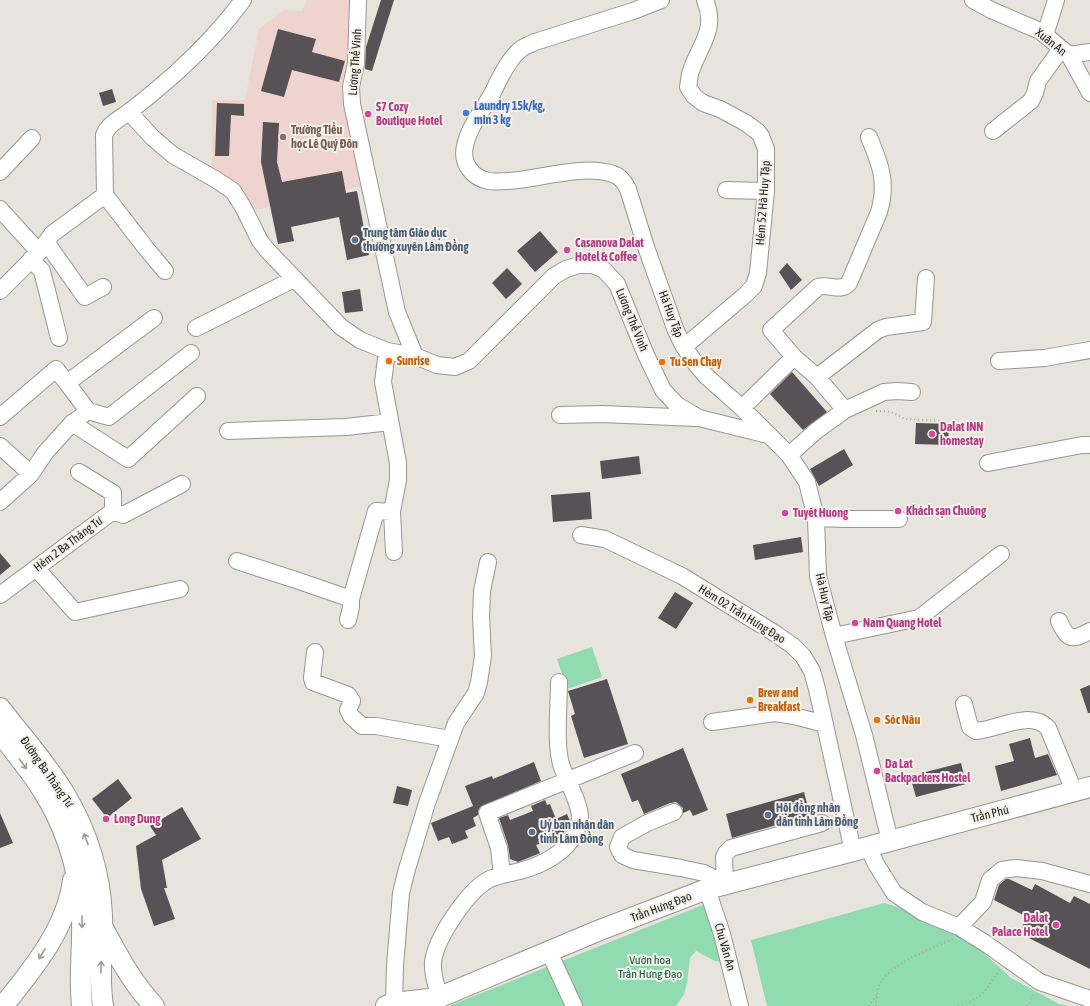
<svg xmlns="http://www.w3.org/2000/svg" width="1090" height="1006" viewBox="0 0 1090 1006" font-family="'Asap Condensed',sans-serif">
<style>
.education{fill:#eed3cf}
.green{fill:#90dcb0}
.building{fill:#575256}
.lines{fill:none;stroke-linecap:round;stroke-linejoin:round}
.minor-casing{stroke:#989690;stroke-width:18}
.major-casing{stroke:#989690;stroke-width:22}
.path{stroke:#aaa9a3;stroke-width:2;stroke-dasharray:1 3;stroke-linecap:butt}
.minor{stroke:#fff;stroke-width:16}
.major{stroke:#fff;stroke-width:20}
.oneway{stroke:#9b9b9a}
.shop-dot{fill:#3f7fe0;stroke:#f3f1ea;stroke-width:1.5}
.hotel-dot{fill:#d1479c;stroke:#f3f1ea;stroke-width:1.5}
.education-dot{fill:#8d6e63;stroke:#f3f1ea;stroke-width:1.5}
.service-dot{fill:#5c6f8a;stroke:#f3f1ea;stroke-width:1.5}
.food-dot{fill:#e8710a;stroke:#f3f1ea;stroke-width:1.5}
.labels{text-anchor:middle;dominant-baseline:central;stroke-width:4;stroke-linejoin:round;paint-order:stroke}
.street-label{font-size:12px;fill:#21211e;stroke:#f3f1ea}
.shop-label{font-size:12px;font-weight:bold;fill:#366cbe;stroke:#f3f1ea;text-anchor:start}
.hotel-label{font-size:12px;font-weight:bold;fill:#b23c85;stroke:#f3f1ea;text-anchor:start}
.education-label{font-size:12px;font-weight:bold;fill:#785e54;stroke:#f3f1ea;text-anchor:start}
.service-label{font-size:12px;font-weight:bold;fill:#4e5e75;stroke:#f3f1ea;text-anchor:start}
.food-label{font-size:12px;font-weight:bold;fill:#c56008;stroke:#f3f1ea;text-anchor:start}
.park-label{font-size:12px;fill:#125838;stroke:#f3f1ea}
</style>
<rect width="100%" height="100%" fill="#e6e4dd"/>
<!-- education -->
<path class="education" d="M 307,0 L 356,0 L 351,63 L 363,186 L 255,210 L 234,182 L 212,169 L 212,100 L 245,100 L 259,29 L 283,10 L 302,11 Z"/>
<!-- green -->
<path class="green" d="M 592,647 L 602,677 L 567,689 L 557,659 Z
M 884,903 L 908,910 L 938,924 L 974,944 L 1011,978 L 1059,1004 L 1069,1006 L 767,1006 L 751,940 Z
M 703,905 L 709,905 L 725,963 L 715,961 L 696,951 L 690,958 L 687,983 L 684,994 L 676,1006 L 449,1006 Z"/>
<!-- building -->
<path class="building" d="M 381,0 L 394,0 L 372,71 L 365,69 L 366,47 Z
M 278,29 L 316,39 L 312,52 L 345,61 L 339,82 L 292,70 L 284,97 L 261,91 Z
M 112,89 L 116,102 L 103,106 L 99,93 Z
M 217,103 L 244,104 L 244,116 L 231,115 L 229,156 L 215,156 Z
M 263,122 L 279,123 L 277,162 L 282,182 L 342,171 L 346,193 L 357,191 L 369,255 L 347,260 L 339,217 L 291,227 L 294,241 L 278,244 L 261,162 Z
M 540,231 L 558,252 L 535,272 L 517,251 Z
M 787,263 L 802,280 L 791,290 L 779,272 Z
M 507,268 L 522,284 L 506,299 L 492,283 Z
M 360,289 L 363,311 L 345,313 L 342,292 Z
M 792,372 L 827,412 L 803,430 L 770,394 Z
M 916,423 L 949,424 L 948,445 L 915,444 Z
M 844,449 L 853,465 L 819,486 L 810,469 Z
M 639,456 L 641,474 L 602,479 L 600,461 Z
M 590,492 L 592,519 L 553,522 L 551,495 Z
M 801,537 L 803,552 L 755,560 L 753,545 Z
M 0,553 L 11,566 L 0,575 Z
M 675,592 L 693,603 L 676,629 L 658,618 Z
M 607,679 L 628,744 L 584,758 L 571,716 L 575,714 L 568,691 Z
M 1090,685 L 1090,713 L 1088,713 L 1080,689 Z
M 1030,738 L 1035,758 L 1048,754 L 1057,775 L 1001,791 L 995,766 L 1014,761 L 1009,744 Z
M 683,748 L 708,810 L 693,816 L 690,810 L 683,813 L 683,808 L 676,802 L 670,803 L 644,814 L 638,800 L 632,802 L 621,774 Z
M 534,762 L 541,781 L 480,807 L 478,811 L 478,815 L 473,818 L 476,826 L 465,831 L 468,838 L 452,844 L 449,837 L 438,841 L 431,823 L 473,806 L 465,786 L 492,776 L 493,779 Z
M 961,763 L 966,784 L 916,797 L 910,776 Z
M 118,779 L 132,798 L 107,818 L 92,799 Z
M 397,786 L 412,790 L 408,806 L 393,803 Z
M 804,792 L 810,815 L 732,838 L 726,814 Z
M 545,800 L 547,805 L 550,804 L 556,819 L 567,814 L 570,821 L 567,828 L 565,829 L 563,835 L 552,840 L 552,839 L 536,845 L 540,853 L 538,854 L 518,862 L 510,859 L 508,845 L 499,818 L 508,815 L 510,820 L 533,811 L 531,806 Z
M 182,807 L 201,839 L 162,860 L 167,888 L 164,888 L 175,919 L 154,926 L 141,889 L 136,846 L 156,835 L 150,826 Z
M 0,813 L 13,843 L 0,848 Z
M 1006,879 L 1009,879 L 1032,890 L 1035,884 L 1070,903 L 1074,896 L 1090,904 L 1090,969 L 1019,933 L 1027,917 L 994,900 L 999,885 Z"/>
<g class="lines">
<defs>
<path id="minor" d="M 358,0 L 356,63 L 351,87 L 352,104 L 397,312 L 415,356
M 661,0 L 633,11 L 535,42 C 531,44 525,46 521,49 C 510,57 499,79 493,92 C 484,109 469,126 465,146 C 461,163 472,178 489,181 C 495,182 502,181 507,181 C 541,179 581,164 613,174 C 620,176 625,183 628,189 L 646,247 L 676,331 L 684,347 L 696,364 L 705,375 L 742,408 L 789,455 L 807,482 L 816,518 L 818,576 L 834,636 L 864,735 L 890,841
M 973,0 L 991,10 L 1040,31 L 1050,39 L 1069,55 L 1090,93
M 1045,35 L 1056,0
M 1069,55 L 1090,52
M 129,112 L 153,138 L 173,155 L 215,179 L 233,191 L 243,207 L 260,241 L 268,251 L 341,327 L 360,340 L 387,351 L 415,356 L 437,365 L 455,367 L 469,361 L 554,276 L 566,269 L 579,265 L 593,265 L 604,270 L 617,284 L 646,355 L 663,390 L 677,405 L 699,418 L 768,435
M 993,131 L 1031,101 L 1035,93 L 1038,81 L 1061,49
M 869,137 C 880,164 888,182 879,212 L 849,283 C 841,293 828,283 818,287 L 771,330 L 794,357 L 817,377 L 878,330 L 886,327 L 923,322 L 926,278
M 0,172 L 32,138
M 726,190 L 766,191
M 0,209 L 39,252
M 46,242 L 85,297 L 103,287
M 31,259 L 42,271 L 59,338
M 165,271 L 145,247 L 105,195 L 104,135 C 109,123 120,119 130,111 C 146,99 162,85 177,72 C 201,50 224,26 243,0
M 0,291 L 39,252 L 52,234 L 105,195
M 154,318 L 67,383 L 88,411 L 109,417 L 191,353
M 196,328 L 294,279
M 684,347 L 745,295 L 754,286 L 758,273 L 766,191 L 766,149 L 761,136 L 758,132 L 746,123 L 720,109 L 703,103 L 694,96 L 688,87 C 689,83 689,78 690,74 C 698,47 718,30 705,0
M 999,361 L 1044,358 L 1090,350
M 817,377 L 845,410
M 742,408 L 794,357
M 560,415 L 602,414 L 697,418
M 0,417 L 56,369 L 67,383
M 72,423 L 128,459 L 197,396
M 228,431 L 346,427 L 390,422
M 0,446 L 31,474
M 789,455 L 816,431 L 845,410 L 884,392 L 897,391 L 912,392
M 988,463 L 1082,445 L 1090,445
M 79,472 L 113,493 L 113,511
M 0,502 L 31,474 L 45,453 L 72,423 L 81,417
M 392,512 L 394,552
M 816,518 L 846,519 L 899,519
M 581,535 L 605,539 L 682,576 L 776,634 L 793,646 L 803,656 L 812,671 L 817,689 L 853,851
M 237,561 L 296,580 L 351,599
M 36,568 L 75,612 L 180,589
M 0,595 L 113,511 L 123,515 L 182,484
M 348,620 L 351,607 L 351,599 L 376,511 L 392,512 L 398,480 L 398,463 L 383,382 L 387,351
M 1059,621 C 1068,640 1071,641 1090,631
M 834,636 L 919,618 L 1001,554
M 315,652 L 312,678 L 313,682 L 348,695 L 352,701 L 348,710 L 351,716 L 362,726 L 376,726 L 450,739
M 964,704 L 970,727 L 976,731 C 997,730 1030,709 1048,728 L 1074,791
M 712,722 L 775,713 L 794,716 L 825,724
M 674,812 L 647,823 L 622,837 L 618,847 L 622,855 L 633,860 L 681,868 L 704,873 L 725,884
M 868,847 L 876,864 L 894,893 L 922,912 L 959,927 L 985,943 L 1040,982 L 1090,999
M 502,875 L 499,848 L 487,813 L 635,753
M 725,884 L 724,857 L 726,853 L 731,848 L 822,823
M 707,889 L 722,934 L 740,1006
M 959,927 L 983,902 L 990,880 L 1002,870 L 1016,868 L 1042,871 L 1090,884
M 549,952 L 574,1006
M 440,997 C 436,986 432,974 433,962 C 436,938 467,892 488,880 C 499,874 511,874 523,870 C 542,865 567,852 575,833 C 577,828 580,823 580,818 C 580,801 566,781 561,764 C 555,743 559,706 559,682
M 395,1006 L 394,1003 L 395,966 L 401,893 L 407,869 L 427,803 L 456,723 L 476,693 L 479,682 L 483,656 L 481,617 L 482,591 L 488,562"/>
<path id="major" d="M 0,708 C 22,737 48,765 66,796 C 87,832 100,873 102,915 C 103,945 98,975 103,1006
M 0,732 C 14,752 31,771 43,791 C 64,824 76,861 81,900 C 85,935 78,971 82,1006
M 102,926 C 117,954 132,983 154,1006
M 3,1006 C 33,969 67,928 73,880
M 386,1006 L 394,1003 L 438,998
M 424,1006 L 440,997 L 600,930 L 707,889 L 853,851 L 1090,787"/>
</defs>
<!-- minor casing -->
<use href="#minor" class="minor-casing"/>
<!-- major casing -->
<use href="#major" class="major-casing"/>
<!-- path -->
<path class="path" d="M 876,411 L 891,412 L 905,419 L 943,421
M 869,1006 L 878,993
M 876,1006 C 876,999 878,987 881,982 C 895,961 931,949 953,939
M 958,1006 C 984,998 985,991 999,970
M 1027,1006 L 1034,994"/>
<!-- minor -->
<use href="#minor" class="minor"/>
<!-- major -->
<use href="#major" class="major"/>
</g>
<!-- one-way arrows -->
<defs><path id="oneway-shaft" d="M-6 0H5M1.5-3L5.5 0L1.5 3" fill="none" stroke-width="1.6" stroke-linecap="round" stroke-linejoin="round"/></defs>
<g class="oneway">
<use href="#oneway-shaft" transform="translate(23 764) rotate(53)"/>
<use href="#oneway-shaft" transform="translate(86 839) rotate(-111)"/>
<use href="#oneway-shaft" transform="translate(82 922) rotate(90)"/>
<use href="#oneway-shaft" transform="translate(42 954) rotate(122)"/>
<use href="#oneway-shaft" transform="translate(101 967) rotate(-88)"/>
</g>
<!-- markers -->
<circle class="shop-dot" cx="466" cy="113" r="4"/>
<g class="hotel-dot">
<circle cx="368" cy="114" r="4"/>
<circle cx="567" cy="250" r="4"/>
<circle cx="932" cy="434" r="4"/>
<circle cx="898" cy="511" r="4"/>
<circle cx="785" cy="513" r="4"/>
<circle cx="855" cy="623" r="4"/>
<circle cx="877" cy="771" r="4"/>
<circle cx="106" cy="819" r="4"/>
<circle cx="1056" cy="925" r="4"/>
</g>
<circle class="education-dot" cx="283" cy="137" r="4"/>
<g class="service-dot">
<circle cx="355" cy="240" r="4"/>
<circle cx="768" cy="815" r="4"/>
<circle cx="532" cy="832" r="4"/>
</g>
<g class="food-dot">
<circle cx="389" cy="361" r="4"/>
<circle cx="662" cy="362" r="4"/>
<circle cx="750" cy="700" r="4"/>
<circle cx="877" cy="720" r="4"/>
</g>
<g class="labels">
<!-- street labels -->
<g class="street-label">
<text transform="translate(1051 42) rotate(38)">Xuân An</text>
<text transform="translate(355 62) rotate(-86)">Lương Thế Vinh</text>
<text transform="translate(763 203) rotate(-86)">Hẻm 52 Hà Huy Tập</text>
<text transform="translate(671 314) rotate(69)">Hà Huy Tập</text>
<text transform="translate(632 320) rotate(68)">Lương Thế Vinh</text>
<text transform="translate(68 544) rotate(-37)">Hẻm 2 Ba Tháng Tư</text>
<text transform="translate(825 597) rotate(77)">Hà Huy Tập</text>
<text transform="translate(742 614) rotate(32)">Hẻm 02 Trần Hưng Đạo</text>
<text transform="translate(47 772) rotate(55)">Đường Ba Tháng Tư</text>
<text transform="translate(990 814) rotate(-14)">Trần Phú</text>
<text transform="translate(661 907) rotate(-21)">Trần Hưng Đạo</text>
<text transform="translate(725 947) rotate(74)">Chu Văn An</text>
</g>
<!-- shop labels -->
<g class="shop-label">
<text x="474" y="106">Laundry 15k/kg,<tspan x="474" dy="14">min 3 kg</tspan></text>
</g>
<!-- hotel labels -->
<g class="hotel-label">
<text x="376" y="107">S7 Cozy<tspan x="376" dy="14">Boutique Hotel</tspan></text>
<text x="575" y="243">Casanova Dalat<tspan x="575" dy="14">Hotel &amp; Coffee</tspan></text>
<text x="940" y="427">Dalat INN<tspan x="940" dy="14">homestay</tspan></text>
<text x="906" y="511">Khách sạn Chuông</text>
<text x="793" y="513">Tuyêt Huong</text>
<text x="863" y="623">Nam Quang Hotel</text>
<text x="885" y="764">Da Lat<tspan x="885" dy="14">Backpackers Hostel</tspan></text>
<text x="114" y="819">Long Dung</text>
<text x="1048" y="918" text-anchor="end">Dalat<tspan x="1048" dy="14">Palace Hotel</tspan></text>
</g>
<!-- education labels -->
<g class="education-label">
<text x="291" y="130">Trường Tiểu<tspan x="291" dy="14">học Lê Quý Đôn</tspan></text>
</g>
<!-- service labels -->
<g class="service-label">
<text x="363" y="233">Trung tâm Giáo dục<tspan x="363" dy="14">thường xuyên Lâm Đồng</tspan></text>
<text x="776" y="808">Hội đồng nhân<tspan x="776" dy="14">dân tỉnh Lâm Đồng</tspan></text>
<text x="540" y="825">Uỷ ban nhân dân<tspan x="540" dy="14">tỉnh Lâm Đồng</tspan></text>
</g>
<!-- food labels -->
<g class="food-label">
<text x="397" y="361">Sunrise</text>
<text x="670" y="362">Tu Sen Chay</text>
<text x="758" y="693">Brew and<tspan x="758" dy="14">Breakfast</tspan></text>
<text x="885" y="720">Sóc Nâu</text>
</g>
<!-- park labels -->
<g class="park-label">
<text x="650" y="960">Vườn hoa<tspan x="650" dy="14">Trần Hưng Đạo</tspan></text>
</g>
</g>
</svg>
